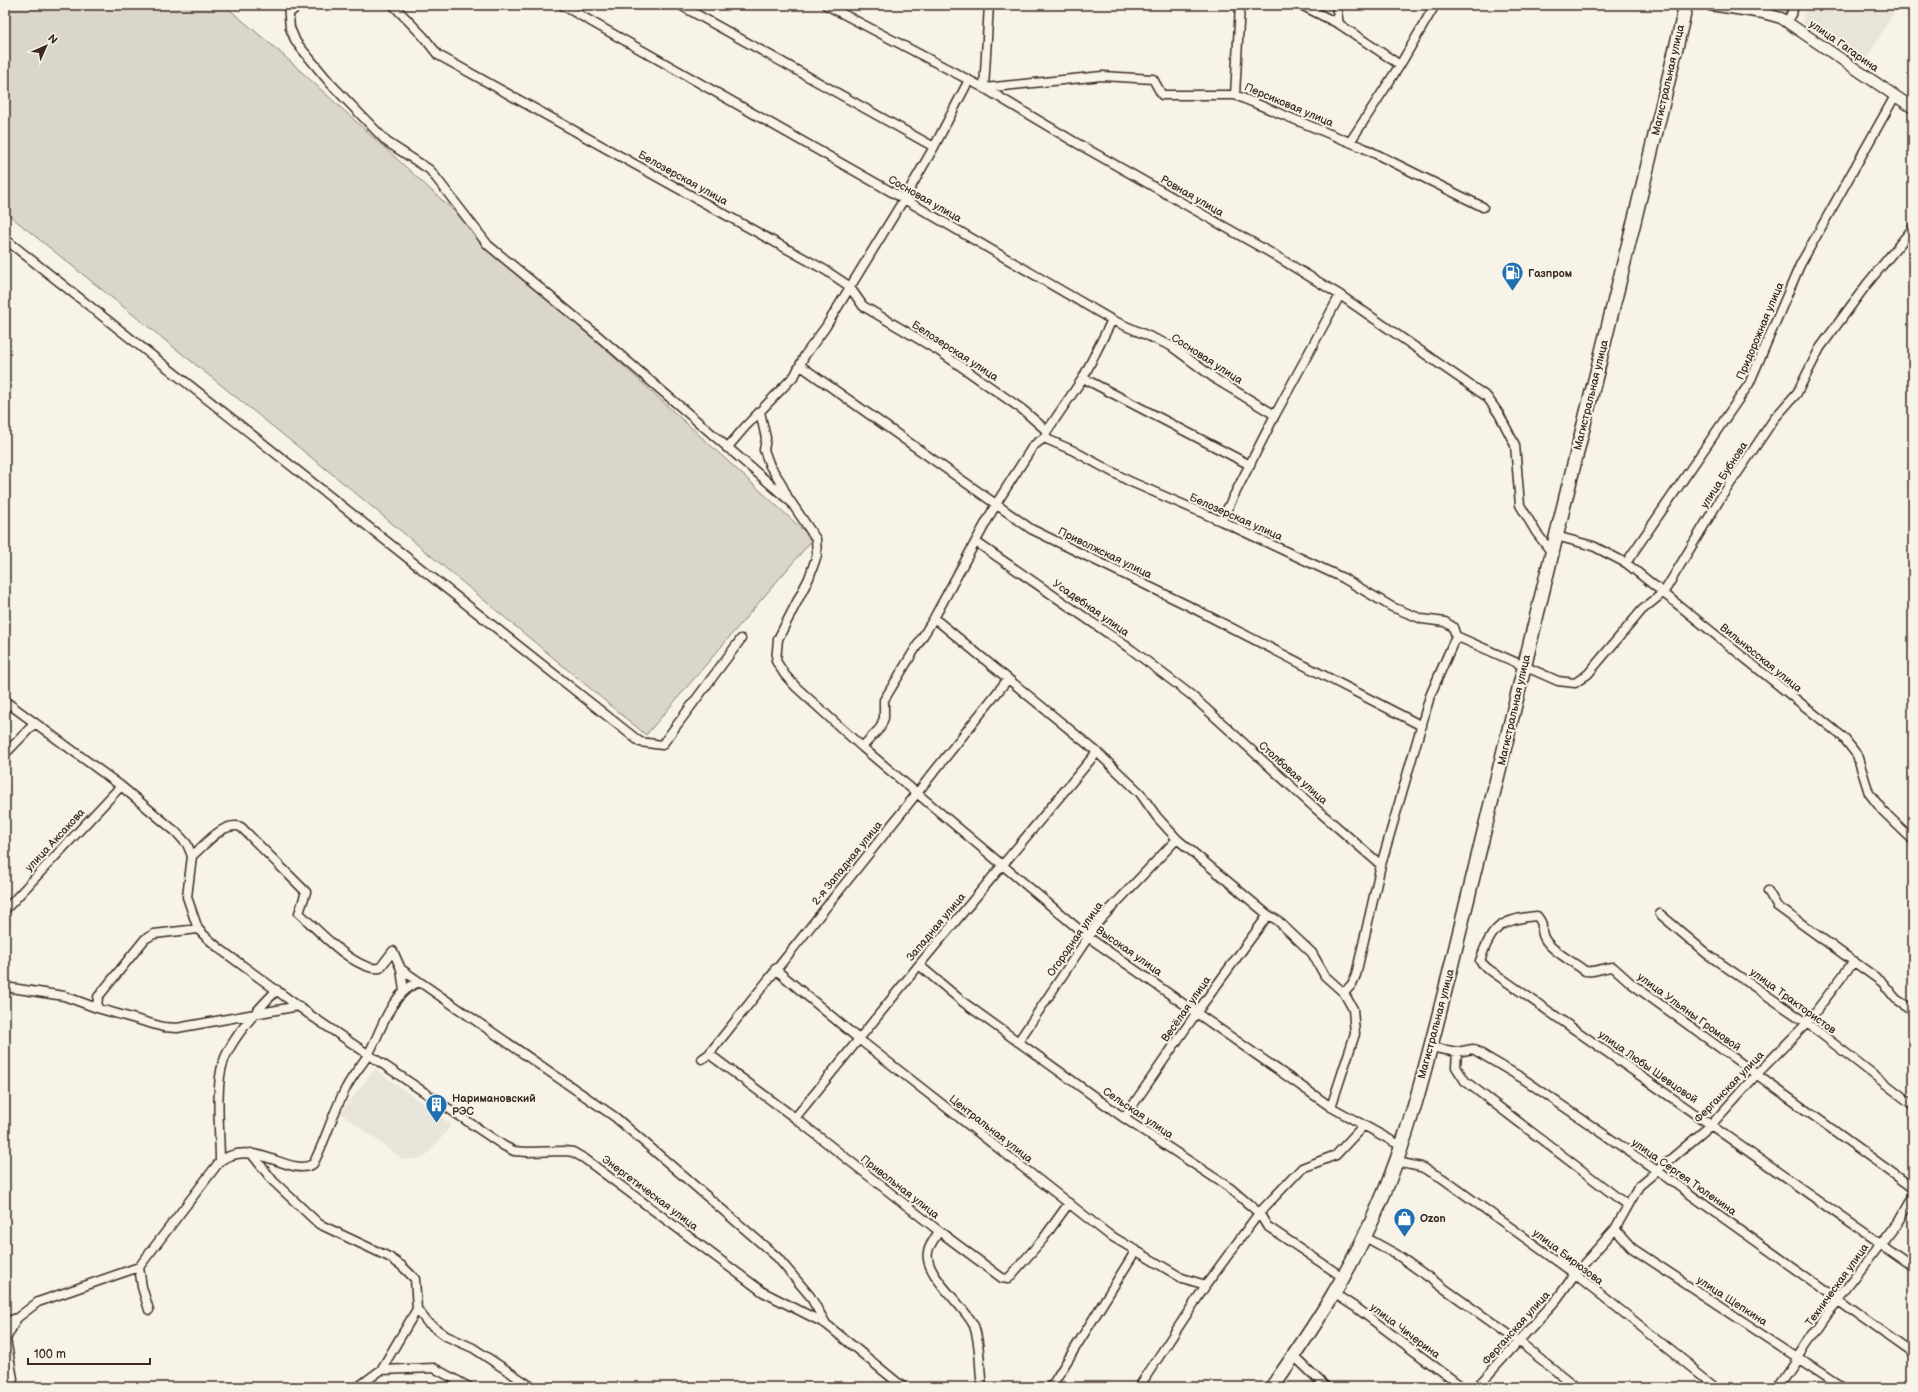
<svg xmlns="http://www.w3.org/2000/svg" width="1918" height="1392" viewBox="0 0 1918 1392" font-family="'Balsamiq Sans',sans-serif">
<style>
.built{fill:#e9e4d9}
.green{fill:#dbd6cb;stroke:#8b8074}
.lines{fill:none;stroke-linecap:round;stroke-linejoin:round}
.minor-casing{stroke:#3b2a1e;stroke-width:11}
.tertiary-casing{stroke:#3b2a1e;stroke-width:13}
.trunk-casing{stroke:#3b2a1e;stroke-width:16}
.minor{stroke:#f7f3e8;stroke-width:8}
.tertiary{stroke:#f7f3e8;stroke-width:10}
.trunk{stroke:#f7f3e8;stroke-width:13}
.labels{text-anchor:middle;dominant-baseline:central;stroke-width:4;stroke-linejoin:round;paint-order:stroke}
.street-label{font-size:11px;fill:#3b2a1e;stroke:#f7f3e8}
.poi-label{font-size:11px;font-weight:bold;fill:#3b2a1e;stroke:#f7f3e8;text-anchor:start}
</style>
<rect width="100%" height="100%" fill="#f7f3e8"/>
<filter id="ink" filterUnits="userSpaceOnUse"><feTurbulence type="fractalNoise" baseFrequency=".025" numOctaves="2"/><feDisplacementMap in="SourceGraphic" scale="8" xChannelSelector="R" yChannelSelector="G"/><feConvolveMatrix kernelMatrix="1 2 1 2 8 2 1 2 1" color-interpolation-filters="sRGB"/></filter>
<g filter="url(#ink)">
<!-- built -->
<path class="built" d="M 1810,5 L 1898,5 L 1864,63 L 1803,23 L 1803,15 Z
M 375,1069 L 452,1125 L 424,1158 L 404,1160 L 340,1113 Z"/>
<!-- green -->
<path class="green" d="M 5,5 L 224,5 L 281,53 L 813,539 L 646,735 L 347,486 L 5,212 Z"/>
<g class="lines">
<defs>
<path id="minor" d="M 288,5 L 290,28 L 296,42 L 330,83 L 387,142 L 430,170 L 488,245 L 597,335 L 791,502 L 816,539 L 817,555 L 809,578 L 778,639 L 776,661 L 785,675 L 796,687 L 862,747 L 1088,937 L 1331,1107 L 1403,1147
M 393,5 L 423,36 L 438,55 L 825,270 L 849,286 L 863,306 L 939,351 L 1023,410 L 1047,431 L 1044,438 L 1072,450 L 1129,481 L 1221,521 L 1343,578 L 1392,607 L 1422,619 L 1445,622 L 1453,627 L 1456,636 L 1558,681 L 1575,683 L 1588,674 L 1642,610 L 1664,592 L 1720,499 L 1774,419 L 1797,393 L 1820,348 L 1867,284 L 1913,228
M 562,5 L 904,199 L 1112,320 L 1171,346 L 1217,380 L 1275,415
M 680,5 L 934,147
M 826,5 L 984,88 L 1073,141 L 1271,253 L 1340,295 L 1487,397 L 1499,414 L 1515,445 L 1520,505 L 1536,532 L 1552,553
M 989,5 L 984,88 L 1102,76 L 1153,79 L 1162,95 L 1235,95 L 1364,148 L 1483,207
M 1301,5 L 1339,24
M 1336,5 L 1339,24 L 1400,65 L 1435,5
M 289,13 L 300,5
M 1788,21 L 1795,5
M 1235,95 L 1240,5
M 1350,142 L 1400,65
M 5,239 L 640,742 L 662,745 L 741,639
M 801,366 L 1031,529 L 1189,606 L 1422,726
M 1083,378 L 1250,465
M 760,412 L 766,438 L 764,450 L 770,466 L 780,481 L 789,500
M 1047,431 L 1083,378 L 1112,320
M 727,448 L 745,427 L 795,375 L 805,355 L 825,328 L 904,199 L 934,147 L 969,80
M 1221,521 L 1275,415 L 1340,295
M 1556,536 L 1593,546 L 1626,563 L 1843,737 L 1857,755 L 1869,793 L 1883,811 L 1913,840
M 976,542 L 1132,650 L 1191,695 L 1315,808 L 1381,865
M 1626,563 L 1749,384 L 1800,265 L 1895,96
M 934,618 L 1097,752 L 1140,793 L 1157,817 L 1177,839 L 1268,915 L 1277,920 L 1312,953 L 1325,976 L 1344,993
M 5,701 L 121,786 L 176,832 L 187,844 L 192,856 L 187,897 L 198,929 L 206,937 L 220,949 L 313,1017 L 504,1146 L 514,1151 L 527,1152 L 565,1151 L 573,1152 L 585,1159 L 763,1292 L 826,1324 L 903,1387
M 862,747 L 880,728 L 884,718 L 884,700 L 934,618 L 996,504 L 1033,446 L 1044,438
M 5,754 L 35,723
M 192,856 C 205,845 223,821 241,827 L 306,892 L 299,913 C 317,929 356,972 380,968 L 393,951 L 401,969 L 615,1117 L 777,1257 L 810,1296 L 826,1324
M 1768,891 L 1777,906 L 1882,982 L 1896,999 L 1913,1010
M 5,910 L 121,786
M 1660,914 L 1707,954 L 1807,1023 L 1913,1105
M 919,965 L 963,1002 L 1124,1118 L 1230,1188 L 1259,1213 L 1267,1226 L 1344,1278
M 401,969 L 404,991
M 775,969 L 860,1040 L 1108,1234 L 1182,1278 L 1206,1285
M 5,987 L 64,996 L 97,1008 L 163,1027 L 177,1028 L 299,1006
M 97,1008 L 98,997 L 145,939 L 154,934 L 198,929
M 1018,1042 L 1099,921 L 1177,839
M 1430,1047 L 1457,1052 L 1473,1049 L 1522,1078 L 1656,1170 L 1913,1353
M 1457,1052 L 1456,1067 L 1465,1081 L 1627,1205
M 709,1054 L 795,1118 L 939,1231 C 936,1237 929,1245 928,1252 C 923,1274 965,1306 974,1326 C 981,1345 979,1368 982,1387
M 702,1059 L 709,1054 L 1008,679
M 1331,1107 L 1355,1034 L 1353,1009 L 1344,993 L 1352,984 L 1356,975 L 1381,865 L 1430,696 L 1456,636
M 795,1118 L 919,965 L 1097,752
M 1124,1118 L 1197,1012 L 1268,915
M 251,1153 L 273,1181 L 319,1224 L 389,1257 L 402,1266 L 415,1279 L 417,1309 L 427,1322 L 446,1336 L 473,1348 L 532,1387
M 220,1161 C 220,1136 215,1086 223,1063 C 231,1038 258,1009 277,990
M 1397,1162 L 1421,1167 L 1442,1178 L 1575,1274 L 1717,1387
M 1913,1188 L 1632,984 L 1613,967 C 1604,967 1594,973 1585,971 C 1574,962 1547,949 1543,935 C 1540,925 1545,926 1537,916 C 1501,919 1491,927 1480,961 L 1487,968 L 1913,1267
M 1615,1229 L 1632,1248 L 1842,1387
M 939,1231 L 1002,1278 L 1008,1279 L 1043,1239 L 1069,1203
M 1365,1237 L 1396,1254 L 1518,1341 L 1576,1387
M 1335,1294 L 1358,1309 L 1462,1387
M 149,1310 L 142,1287 L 139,1267 L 220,1161 C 255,1137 290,1178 313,1164 C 326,1140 333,1112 346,1088 C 352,1076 361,1066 368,1055 C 382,1030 390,993 419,982
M 5,1322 L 17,1318
M 1294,1356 L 1326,1387
M 381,1370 L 417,1309
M 11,1387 L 13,1379 L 6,1339 L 17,1318 L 38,1302 L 139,1267
M 358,1387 L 381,1370 L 434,1368 L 469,1387
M 1051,1387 L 1136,1250
M 1139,1387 L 1206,1285 L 1259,1213 L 1302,1168 L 1336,1155 L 1363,1126
M 1477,1387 L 1557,1299 L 1575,1274 L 1615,1229 L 1639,1186 L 1711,1125 L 1756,1075 L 1807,1023 L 1854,961
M 1778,1387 L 1838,1299 L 1900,1219 L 1913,1196"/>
<path id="tertiary" d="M 1710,5 L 1763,13 L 1781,18 L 1913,108"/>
<path id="trunk" d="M 1272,1387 C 1313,1329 1351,1271 1379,1205 C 1411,1132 1429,1053 1449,975 C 1475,872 1500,768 1525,664 C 1578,444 1635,225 1686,5"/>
</defs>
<!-- minor casing -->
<use href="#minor" class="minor-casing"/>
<!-- tertiary casing -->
<use href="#tertiary" class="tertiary-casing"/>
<!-- trunk casing -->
<use href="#trunk" class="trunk-casing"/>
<!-- minor -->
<use href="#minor" class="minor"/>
<!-- tertiary -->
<use href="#tertiary" class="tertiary"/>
<!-- trunk -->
<use href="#trunk" class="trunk"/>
</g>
</g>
<!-- icons -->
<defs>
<symbol id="fuel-pin" viewBox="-11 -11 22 30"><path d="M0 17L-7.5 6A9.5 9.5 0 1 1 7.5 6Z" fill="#1f6fb2" stroke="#f7f3e8"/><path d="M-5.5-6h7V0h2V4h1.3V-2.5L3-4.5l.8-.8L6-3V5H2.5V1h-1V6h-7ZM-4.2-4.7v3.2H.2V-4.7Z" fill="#fff"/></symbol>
<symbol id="building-pin" viewBox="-11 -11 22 30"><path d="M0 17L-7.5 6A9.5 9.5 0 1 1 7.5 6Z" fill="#1f6fb2" stroke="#f7f3e8"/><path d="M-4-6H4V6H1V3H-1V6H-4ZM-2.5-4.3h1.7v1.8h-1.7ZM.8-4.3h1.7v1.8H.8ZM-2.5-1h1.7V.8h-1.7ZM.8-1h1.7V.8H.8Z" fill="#fff"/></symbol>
<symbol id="shop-pin" viewBox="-11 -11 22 30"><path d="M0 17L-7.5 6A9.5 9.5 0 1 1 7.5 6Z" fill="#1f6fb2" stroke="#f7f3e8"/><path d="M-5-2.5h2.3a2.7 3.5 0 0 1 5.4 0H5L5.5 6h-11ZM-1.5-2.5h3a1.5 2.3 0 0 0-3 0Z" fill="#fff"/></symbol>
</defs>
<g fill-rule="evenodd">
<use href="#fuel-pin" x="1500" y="260" width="25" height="34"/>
<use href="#building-pin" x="424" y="1092" width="25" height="34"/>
<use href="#shop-pin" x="1392" y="1206" width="25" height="34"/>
</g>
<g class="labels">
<!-- street labels -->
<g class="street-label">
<text transform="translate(1844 46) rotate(35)">улица Гагарина</text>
<text transform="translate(1668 80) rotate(-77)">Магистральная улица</text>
<text transform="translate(1289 105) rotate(23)">Персиковая улица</text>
<text transform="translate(683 178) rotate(29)">Белозерская улица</text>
<text transform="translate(1192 196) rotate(30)">Ровная улица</text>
<text transform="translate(925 199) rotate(30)">Сосновая улица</text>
<text transform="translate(1760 331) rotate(-67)">Придорожная улица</text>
<text transform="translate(955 351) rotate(33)">Белозерская улица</text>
<text transform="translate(1207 359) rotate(33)">Сосновая улица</text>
<text transform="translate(1591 395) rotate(-76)">Магистральная улица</text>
<text transform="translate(1724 475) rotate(-57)">улица Бубнова</text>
<text transform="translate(1236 517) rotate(24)">Белозерская улица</text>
<text transform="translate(1105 553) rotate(26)">Приволжская улица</text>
<text transform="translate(1091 608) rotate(35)">Усадебная улица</text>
<text transform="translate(1761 658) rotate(39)">Вильнюсская улица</text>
<text transform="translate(1514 710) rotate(-77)">Магистральная улица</text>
<text transform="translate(1293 773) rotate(42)">Столбовая улица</text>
<text transform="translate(55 840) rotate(-47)">улица Аксакова</text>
<text transform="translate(847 863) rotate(-51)">2-я Западная улица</text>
<text transform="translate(936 927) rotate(-50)">Западная улица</text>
<text transform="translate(1075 939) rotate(-55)">Огородная улица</text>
<text transform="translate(1129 951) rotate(35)">Высокая улица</text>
<text transform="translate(1793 1001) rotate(36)">улица Трактористов</text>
<text transform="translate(1186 1009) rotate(-55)">Весёлая улица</text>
<text transform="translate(1689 1012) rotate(36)">улица Ульяны Громовой</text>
<text transform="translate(1436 1024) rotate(-75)">Магистральная улица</text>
<text transform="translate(1648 1067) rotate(35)">улица Любы Шевцовой</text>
<text transform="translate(1729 1087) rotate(-46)">Ферганская улица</text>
<text transform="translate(1138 1113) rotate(34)">Сельская улица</text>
<text transform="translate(991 1129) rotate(38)">Центральная улица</text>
<text transform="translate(1684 1177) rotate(35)">улица Сергея Тюленина</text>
<text transform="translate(900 1187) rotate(38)">Привольная улица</text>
<text transform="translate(650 1193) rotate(37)">Энергетическая улица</text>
<text transform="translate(1568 1257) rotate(37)">улица Бирюзова</text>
<text transform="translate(1837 1285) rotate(-54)">Техническая улица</text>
<text transform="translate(1732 1301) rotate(33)">улица Щепкина</text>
<text transform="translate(1516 1328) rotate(-48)">Ферганская улица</text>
<text transform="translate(1405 1331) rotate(37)">улица Чичерина</text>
</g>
<!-- poi labels -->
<g class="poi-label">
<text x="1528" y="273">Газпром</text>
<text x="452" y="1098">Наримановский<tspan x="452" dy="13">РЭС</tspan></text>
<text x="1420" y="1218">Ozon</text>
</g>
</g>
<!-- margin -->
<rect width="1918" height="1392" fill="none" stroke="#f7f3e8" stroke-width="20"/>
<rect x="10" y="10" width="1898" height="1372" fill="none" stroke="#3b2a1e" stroke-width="1.5" filter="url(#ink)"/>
<!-- north arrow -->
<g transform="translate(46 46) rotate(45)" stroke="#f7f3e8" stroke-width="3" paint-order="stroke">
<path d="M0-3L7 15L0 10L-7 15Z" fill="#3b2a1e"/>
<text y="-6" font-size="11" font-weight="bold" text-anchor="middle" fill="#3b2a1e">N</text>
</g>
<!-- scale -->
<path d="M28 1358v6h122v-6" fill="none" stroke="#3b2a1e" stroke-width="2"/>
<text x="34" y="1358" font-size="12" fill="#3b2a1e" stroke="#f7f3e8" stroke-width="3" paint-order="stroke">100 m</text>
</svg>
